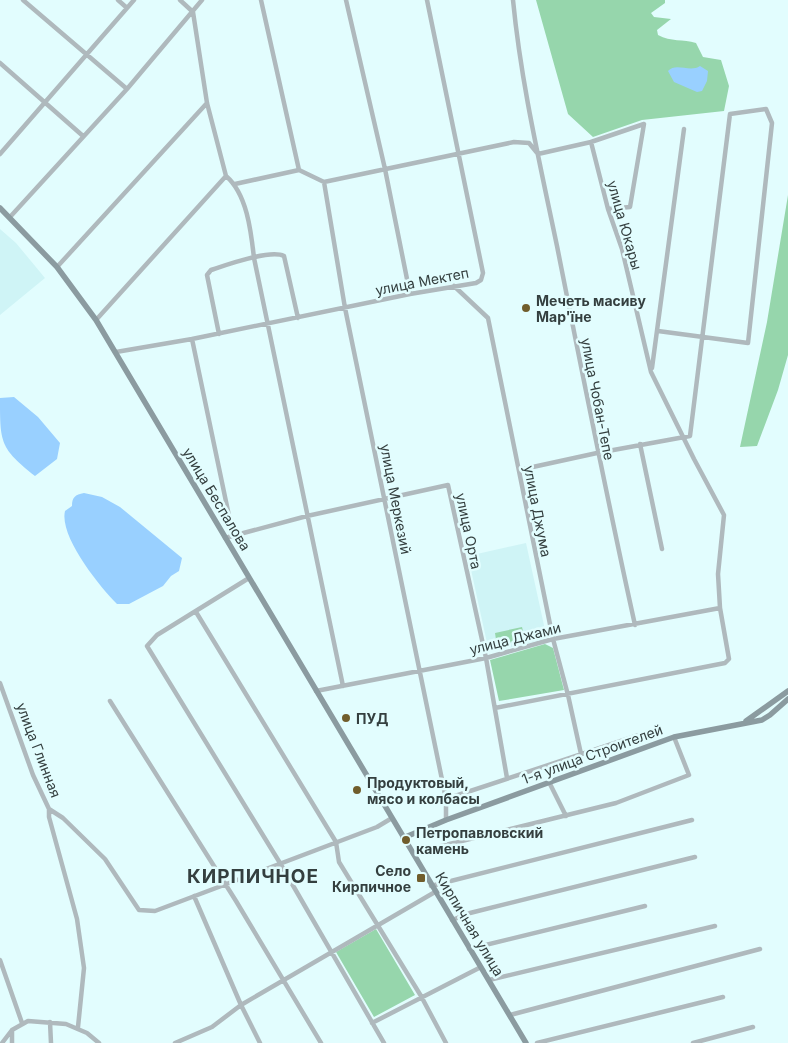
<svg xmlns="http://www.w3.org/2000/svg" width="788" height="1043" viewBox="0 0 788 1043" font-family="Inter,sans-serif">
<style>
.built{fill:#cff4f6}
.green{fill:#96d6ac}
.water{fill:#99d0ff}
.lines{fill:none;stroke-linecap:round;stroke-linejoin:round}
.street{stroke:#afb9bd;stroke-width:4.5}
.secondary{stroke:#8b9ba0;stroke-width:5.5}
.poi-dot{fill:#705d2c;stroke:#e2fdfe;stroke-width:2}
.labels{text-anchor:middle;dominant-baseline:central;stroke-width:5;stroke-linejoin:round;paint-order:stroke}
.street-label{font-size:14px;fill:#343f3f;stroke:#e2fdfe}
.poi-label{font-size:14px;font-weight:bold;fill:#343f3f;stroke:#e2fdfe;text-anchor:start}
.district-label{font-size:19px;font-weight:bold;letter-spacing:1px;fill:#343f3f;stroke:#e2fdfe}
</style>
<rect width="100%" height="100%" fill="#e2fdfe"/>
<!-- built -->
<path class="built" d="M 0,229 L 16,243 L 45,278 L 0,315 Z
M 526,543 L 547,639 L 489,652 L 468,556 Z"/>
<!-- green -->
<path class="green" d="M 536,0 L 665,0 L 665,3 L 651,13 L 654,17 L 671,19 L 657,30 L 658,35 C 671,42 683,39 696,43 L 703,57 L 721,60 L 729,86 L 724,111 L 642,120 L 593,137 L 568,114 Z
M 788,195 L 788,355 L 778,390 L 757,446 L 740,447 L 767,322 Z
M 522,627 L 525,639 L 497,646 L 495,633 Z
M 545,644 L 553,648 L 564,690 L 499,701 L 490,660 Z
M 376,929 L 415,995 L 374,1017 L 336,952 Z"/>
<!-- water -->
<path class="water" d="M 700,66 L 708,71 L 707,81 L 702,91 L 697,92 L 674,82 L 668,71 C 676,62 690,73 700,66 Z
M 14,397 L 38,417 L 60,443 L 57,459 L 35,476 C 0,448 0,443 0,398 Z
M 84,493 L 102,497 L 120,507 L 182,558 L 179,571 L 171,576 L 163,586 L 129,604 L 117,604 C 99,586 59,536 65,511 L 72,506 C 72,497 75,495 84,493 Z"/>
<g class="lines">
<!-- street -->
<path class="street" d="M 23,0 L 127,89
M 118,0 L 127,8
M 180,0 L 193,12 L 207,103 L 226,176 C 247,194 251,231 254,258 L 343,686
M 261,0 L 299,170
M 346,0 L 385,169 L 410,294
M 513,0 C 521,83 540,164 557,246 C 582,372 607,499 635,625
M 0,63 L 83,136
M 591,142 L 644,124 L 630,207 L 608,209
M 0,154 L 134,0
M 324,182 L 345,308 L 446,799 L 446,820
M 235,184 L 299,170 L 324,182 L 514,142 L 529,143 L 538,154 L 591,142 L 608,209 L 622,249 L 651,372 L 694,459 L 724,515 L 718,574 L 720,608 L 729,659 L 725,663 L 495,708
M 10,217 L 127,89 L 202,0
M 57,267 L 207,103
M 454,286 L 488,318 L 553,639 L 568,695 L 581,754
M 96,320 L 226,176
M 219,334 L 207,275 L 211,270 C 226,265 270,249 284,256 L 298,318
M 192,339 L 233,535
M 116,352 L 192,339 L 410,294 L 476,283 L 481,280 L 483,273 L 427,0
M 652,368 L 684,129
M 640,444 L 662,549
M 519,470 L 597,453 L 690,436 L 730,114 L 766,109 L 772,123 L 748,343 L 658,331
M 225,538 L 307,516 L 448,485 L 486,658 L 507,778
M 249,578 L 157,635 L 147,646 L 280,863 L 384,1043
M 196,612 L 336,842 L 339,862 L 421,996 L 446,1043
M 0,683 L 33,775 L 49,809 L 63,818 L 105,859 L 139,910 L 155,911 L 377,827 L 392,818
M 316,691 L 486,658 L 553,639 L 720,608
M 110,701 L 236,901 L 321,1043
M 549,782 L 566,816
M 446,799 L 657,729
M 49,809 L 49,817 L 77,919 L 84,968 L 78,1027
M 413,853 L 616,803 L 689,775 L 674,737
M 431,886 L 692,820
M 194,896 L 241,1005 L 260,1043
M 452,920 L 470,913 L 695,857
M 469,949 L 645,906
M 0,960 L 22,1023
M 489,980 L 715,926
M 510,1015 L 760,949
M 50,1022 L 51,1043
M 372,1023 L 481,967
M 2,1043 L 12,1030 L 28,1021 L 66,1024 L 87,1033 L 99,1043
M 12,1043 L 12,1030
M 175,1043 L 212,1027 L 241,1005 L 435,892
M 537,1043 L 723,997
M 693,1043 L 753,1027"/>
<!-- secondary -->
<path class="secondary" d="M 0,208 L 57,267 L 96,320 L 526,1043
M 746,721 L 788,691
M 403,838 L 446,820 L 674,737 L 762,720 L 770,715 L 788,699"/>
</g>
<!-- markers -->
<g class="poi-dot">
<circle cx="526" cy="308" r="5"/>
<circle cx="346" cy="718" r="5"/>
<circle cx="357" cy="790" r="5"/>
<circle cx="406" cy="840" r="5"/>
<rect x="416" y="873" width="10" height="10" rx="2.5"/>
</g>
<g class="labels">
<!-- street labels -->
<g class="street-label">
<text transform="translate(625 225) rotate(74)">улица Юкары</text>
<text transform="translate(422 281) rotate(-11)">улица Мектеп</text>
<text transform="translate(598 399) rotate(79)">улица Чобан-Тепе</text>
<text transform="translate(217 499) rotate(59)">улица Беспалова</text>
<text transform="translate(396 499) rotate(79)">улица Меркезий</text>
<text transform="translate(538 511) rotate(79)">улица Джума</text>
<text transform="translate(469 531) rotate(78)">улица Орта</text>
<text transform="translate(515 638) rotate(-14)">улица Джами</text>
<text transform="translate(39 750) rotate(69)">улица Глинная</text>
<text transform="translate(592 754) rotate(-20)">1-я улица Строителей</text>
<text transform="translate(470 924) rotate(59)">Кирпичная улица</text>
</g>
<!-- poi labels -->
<g class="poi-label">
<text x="536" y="300">Мечеть масиву<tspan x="536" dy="16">Мар'їне</tspan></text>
<text x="356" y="718">ПУД</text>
<text x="367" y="782">Продуктовый,<tspan x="367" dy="16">мясо и колбасы</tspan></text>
<text x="416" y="832">Петропавловский<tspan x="416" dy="16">камень</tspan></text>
<text x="411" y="870" text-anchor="end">Село<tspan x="411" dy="16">Кирпичное</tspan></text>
</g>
<!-- district labels -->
<g class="district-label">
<text x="253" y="876">КИРПИЧНОЕ</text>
</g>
</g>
</svg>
